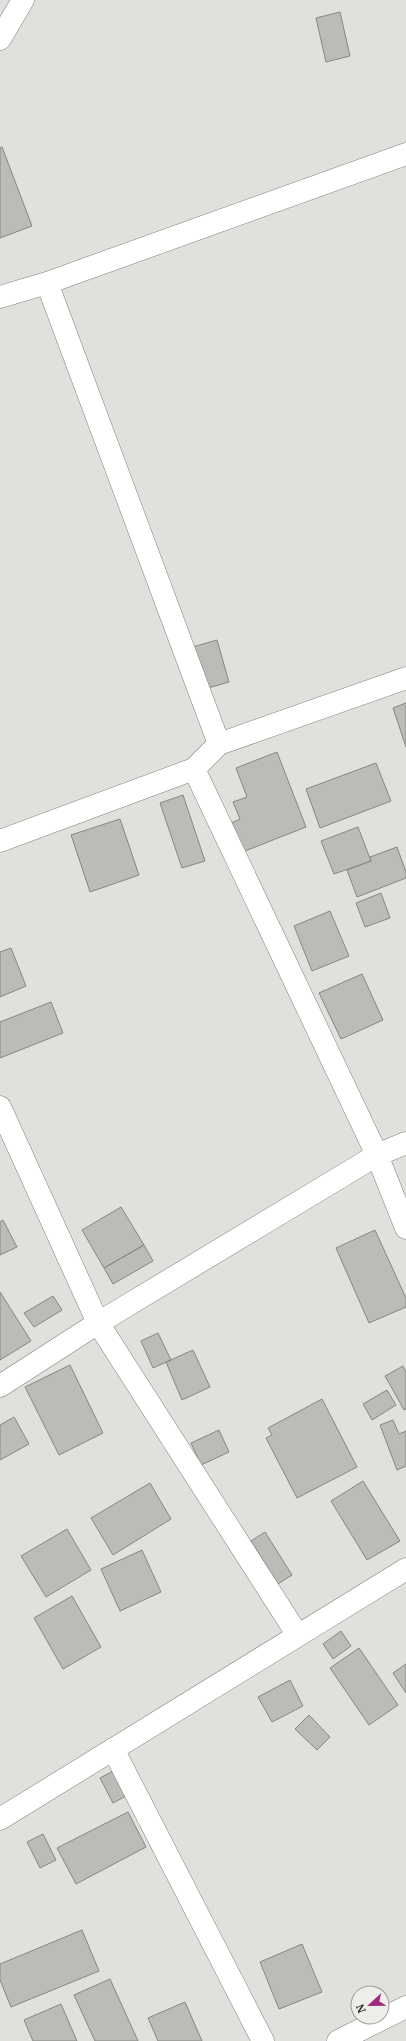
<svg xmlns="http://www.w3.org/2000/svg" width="406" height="2041" viewBox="0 0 406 2041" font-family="'PT Serif',serif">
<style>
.building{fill:#bbbbb7;stroke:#868682}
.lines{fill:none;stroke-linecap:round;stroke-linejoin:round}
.minor-casing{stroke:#80817d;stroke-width:23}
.minor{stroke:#fff;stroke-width:22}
</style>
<rect width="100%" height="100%" fill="#e0e0dc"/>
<!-- building -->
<path class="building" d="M 340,12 L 350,56 L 326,62 L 316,18 Z
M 2,147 L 32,226 L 0,238 L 0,148 Z
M 217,640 L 229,682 L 201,690 L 189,648 Z
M 406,703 L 406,747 L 393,708 Z
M 277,752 L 306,827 L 240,853 L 229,824 L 240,819 L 233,802 L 247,797 L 236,768 Z
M 376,763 L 391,801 L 320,828 L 306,789 Z
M 183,795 L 205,861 L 182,868 L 160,803 Z
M 120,819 L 139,875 L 90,892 L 71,835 Z
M 358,827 L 371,861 L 334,874 L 321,841 Z
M 397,847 L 406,872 L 406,878 L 357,897 L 347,870 L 371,861 L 370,857 Z
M 381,893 L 390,918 L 365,927 L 356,903 Z
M 330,911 L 349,956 L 312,971 L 294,926 Z
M 11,948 L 26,986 L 0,997 L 0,952 Z
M 362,974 L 383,1020 L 341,1039 L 319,993 Z
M 51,1002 L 63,1033 L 0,1058 L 0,1022 Z
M 121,1207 L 144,1245 L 104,1268 L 82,1230 Z
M 3,1220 L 17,1247 L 0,1255 L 0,1222 Z
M 375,1230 L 406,1298 L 406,1307 L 369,1323 L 336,1248 Z
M 144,1245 L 153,1261 L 113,1284 L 104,1268 Z
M 0,1292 L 31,1341 L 0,1360 Z
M 53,1296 L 62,1310 L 34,1327 L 24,1313 Z
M 158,1333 L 171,1360 L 153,1368 L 141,1341 Z
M 193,1350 L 210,1387 L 182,1400 L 166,1362 Z
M 70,1365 L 103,1433 L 59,1455 L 25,1387 Z
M 403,1366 L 406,1372 L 406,1409 L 404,1410 L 385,1376 Z
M 387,1390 L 396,1405 L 372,1420 L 363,1404 Z
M 322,1399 L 357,1467 L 297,1498 L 266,1438 L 272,1435 L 268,1428 Z
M 14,1417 L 29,1444 L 0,1460 L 0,1425 Z
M 393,1420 L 399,1434 L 406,1431 L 406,1466 L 397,1470 L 380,1425 Z
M 219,1430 L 229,1452 L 201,1465 L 191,1443 Z
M 363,1481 L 400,1541 L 367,1560 L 331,1501 Z
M 150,1483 L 171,1519 L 113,1555 L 91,1518 Z
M 67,1529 L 91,1570 L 46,1597 L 21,1556 Z
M 265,1532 L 292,1575 L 278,1584 L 251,1541 Z
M 142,1550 L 161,1592 L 120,1611 L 101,1569 Z
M 72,1596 L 101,1647 L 63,1669 L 34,1618 Z
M 341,1631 L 351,1646 L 333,1659 L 323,1644 Z
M 359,1648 L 398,1705 L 369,1725 L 330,1668 Z
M 406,1664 L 406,1693 L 393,1673 Z
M 290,1680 L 303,1706 L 272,1722 L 258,1697 Z
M 309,1715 L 330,1737 L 317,1750 L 295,1729 Z
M 113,1771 L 126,1796 L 113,1803 L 100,1778 Z
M 128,1812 L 146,1847 L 76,1884 L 57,1848 Z
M 43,1834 L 56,1860 L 40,1868 L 27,1842 Z
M 82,1930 L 99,1971 L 11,2007 L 0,1980 L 0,1964 Z
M 302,1944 L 322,1992 L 279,2009 L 260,1962 Z
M 110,1979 L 138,2041 L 95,2041 L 74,1995 Z
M 185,2002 L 202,2041 L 158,2041 L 148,2018 Z
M 61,2004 L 77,2041 L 33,2041 L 24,2020 Z"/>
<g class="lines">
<defs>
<path id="minor" d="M 0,39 L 23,0
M 47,283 L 219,744
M 0,297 L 47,283 L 406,154
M 194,769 L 377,1155 L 406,1228
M 0,841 L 194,769 L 219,744 L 406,678
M 0,1107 L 98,1323 L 297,1634
M 0,1386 L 98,1323 L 377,1155 L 406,1143
M 113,1749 L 263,2041
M 0,1819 L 406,1569
M 338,2041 L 406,2007"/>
</defs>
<!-- minor casing -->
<use href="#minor" class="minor-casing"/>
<!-- minor -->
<use href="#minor" class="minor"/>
</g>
<!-- north arrow -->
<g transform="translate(370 2005) rotate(248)"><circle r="19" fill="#edede9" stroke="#9b9b98"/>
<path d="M0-3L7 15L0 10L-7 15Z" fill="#a1277d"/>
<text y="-6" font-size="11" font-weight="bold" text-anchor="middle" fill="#1f201e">N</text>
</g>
</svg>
